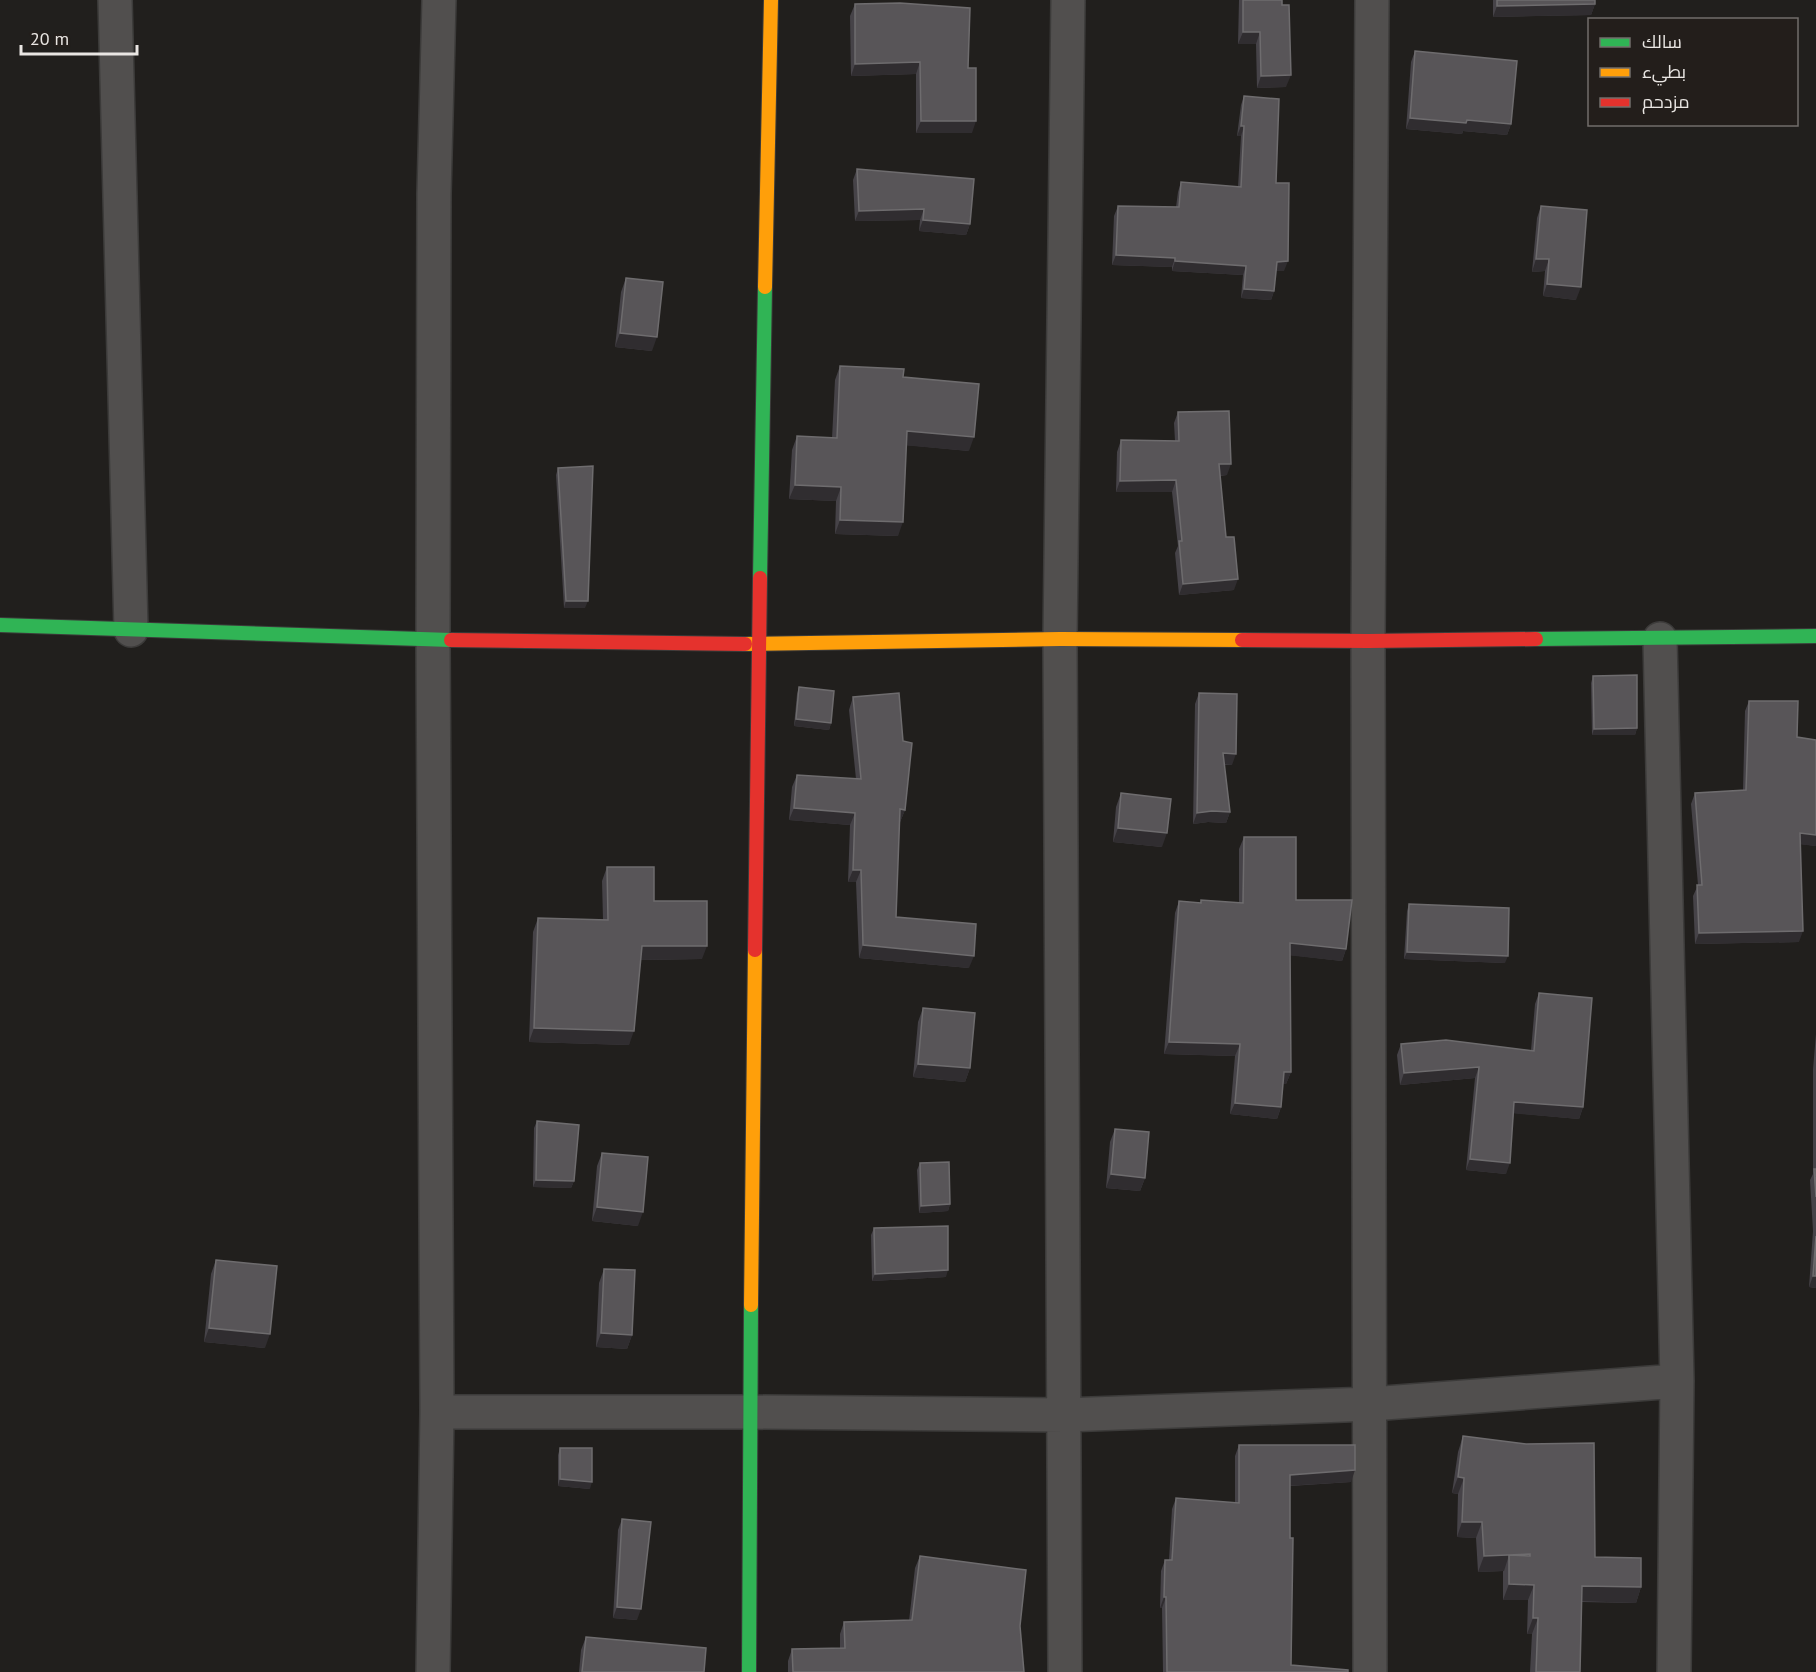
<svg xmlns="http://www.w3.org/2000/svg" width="1816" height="1672" viewBox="0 0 1816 1672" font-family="'PT Sans',Cairo,sans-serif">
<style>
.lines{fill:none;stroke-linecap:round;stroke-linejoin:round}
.street-casing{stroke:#3c3b3a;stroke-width:36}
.fast-casing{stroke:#3c3b3a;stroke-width:16}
.slow-casing{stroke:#3c3b3a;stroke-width:16}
.jam-casing{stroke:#3c3b3a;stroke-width:16}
.street{stroke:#514f4e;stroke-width:33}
.fast{stroke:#30b455;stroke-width:14}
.slow{stroke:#ff9f0a;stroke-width:14}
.jam{stroke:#e5322d;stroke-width:14}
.wall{fill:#464348}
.shaded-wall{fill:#302d30}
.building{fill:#585558;stroke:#6e6c6e;stroke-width:1.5}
</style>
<rect width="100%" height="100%" fill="#211f1d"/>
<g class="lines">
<defs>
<path id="street" d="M 115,0 L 131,630
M 1660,639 L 1677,1381 L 1674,1672
M 437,1412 L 749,1412 L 1064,1415 L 1371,1404 L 1677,1381
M 433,1672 L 437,1412 L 433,640 L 434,194 L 439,0
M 1065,1672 L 1060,639 L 1068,0
M 1370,1672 L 1368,641 L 1372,0"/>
<path id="fast" d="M 760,578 L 765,287
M 0,625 L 451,640
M 1536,639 L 1816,636
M 749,1672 L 751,1305"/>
<path id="slow" d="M 765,287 L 771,0
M 745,644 L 1060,639 L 1242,640
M 751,1305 L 755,950"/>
<path id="jam" d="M 451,640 L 745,644
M 1242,640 L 1368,641 L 1536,639
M 755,950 L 760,578"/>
</defs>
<!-- street casing -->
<use href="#street" class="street-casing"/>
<!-- fast casing -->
<use href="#fast" class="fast-casing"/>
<!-- slow casing -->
<use href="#slow" class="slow-casing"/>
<!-- jam casing -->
<use href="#jam" class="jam-casing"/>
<!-- street -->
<use href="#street" class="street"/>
<!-- fast -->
<use href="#fast" class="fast"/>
<!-- slow -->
<use href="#slow" class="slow"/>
<!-- jam -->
<use href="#jam" class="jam"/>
</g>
<!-- wall -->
<path class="wall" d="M 1239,0 L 1282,0 L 1286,87 L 1257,88 L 1256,44 L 1238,44 Z
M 1493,0 L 1595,0 L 1595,4 L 1591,15 L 1493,17 Z
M 855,4 L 968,68 L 972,133 L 916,133 L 916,74 L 851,76 L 850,16 Z
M 1415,51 L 1511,124 L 1507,135 L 1463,131 L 1462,134 L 1406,129 L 1411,62 Z
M 1244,96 L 1276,183 L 1284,271 L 1276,271 L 1274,291 L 1271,300 L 1241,298 L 1243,275 L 1172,271 L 1172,267 L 1112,265 L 1114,216 L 1118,206 L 1176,207 L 1178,192 L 1181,182 L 1238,187 L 1241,136 L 1237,136 L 1241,105 Z
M 857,169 L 970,224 L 966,235 L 919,231 L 920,220 L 855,221 L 853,180 Z
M 1541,206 L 1576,300 L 1543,296 L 1545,271 L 1532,272 L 1537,218 Z
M 626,278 L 652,351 L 615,347 L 621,292 Z
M 840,366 L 969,451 L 906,445 L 898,536 L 835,534 L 836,501 L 789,499 L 792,450 L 797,436 L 832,438 L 835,380 Z
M 1178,412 L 1227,475 L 1220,476 L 1226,537 L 1234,590 L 1179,595 L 1175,553 L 1178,546 L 1172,492 L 1116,492 L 1117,452 L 1121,440 L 1175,441 L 1174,423 Z
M 558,468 L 585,608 L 564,608 L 556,475 Z
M 1593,676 L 1637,728 L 1635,735 L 1592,735 L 1591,683 Z
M 799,687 L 831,723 L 829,730 L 794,726 L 797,694 Z
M 1199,693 L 1232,765 L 1224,765 L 1230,812 L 1226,823 L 1208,822 L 1193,824 L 1195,704 Z
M 853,697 L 905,810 L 900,822 L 899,822 L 896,917 L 969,968 L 859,958 L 856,882 L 848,882 L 850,825 L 789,820 L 792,787 L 797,775 L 856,779 L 849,710 Z
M 1749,701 L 1797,737 L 1816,740 L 1816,846 L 1801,844 L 1799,942 L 1695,944 L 1693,896 L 1698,885 L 1691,804 L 1695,793 L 1743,790 L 1745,711 Z
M 1121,793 L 1162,847 L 1113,842 L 1116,807 Z
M 1244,837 L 1296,900 L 1346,949 L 1342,961 L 1290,955 L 1291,1072 L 1286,1084 L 1283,1084 L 1281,1107 L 1277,1119 L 1230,1114 L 1235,1056 L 1164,1054 L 1175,913 L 1179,901 L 1200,903 L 1201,900 L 1239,903 L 1239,849 Z
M 607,867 L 654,901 L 702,959 L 641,960 L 629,1045 L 529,1042 L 533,932 L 538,918 L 603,920 L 602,881 Z
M 1409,904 L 1505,963 L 1404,959 L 1407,911 Z
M 1539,993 L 1583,1107 L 1579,1119 L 1514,1113 L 1506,1174 L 1466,1170 L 1475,1078 L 1400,1085 L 1397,1055 L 1401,1044 L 1531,1050 L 1535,1004 Z
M 923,1008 L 970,1068 L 965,1082 L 913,1077 L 918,1022 Z
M 1816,1034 L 1816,1288 L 1809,1287 L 1813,1231 L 1810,1180 L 1813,1174 L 1813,1069 Z
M 537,1121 L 574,1181 L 571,1188 L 533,1187 L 534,1128 Z
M 1115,1129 L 1145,1178 L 1140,1191 L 1106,1188 L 1110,1142 Z
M 602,1153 L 638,1226 L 592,1221 L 597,1166 Z
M 920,1163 L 950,1204 L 948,1211 L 919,1213 L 917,1170 Z
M 874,1228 L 946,1277 L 872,1281 L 871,1235 Z
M 216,1260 L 265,1348 L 204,1342 L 211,1274 Z
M 604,1269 L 632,1335 L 627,1349 L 596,1347 L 599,1283 Z
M 1463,1436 L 1595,1557 L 1641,1587 L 1636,1603 L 1582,1602 L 1580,1672 L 1530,1672 L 1532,1634 L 1527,1634 L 1528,1600 L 1503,1600 L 1503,1571 L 1478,1572 L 1476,1538 L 1457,1537 L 1458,1494 L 1452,1493 L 1458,1452 Z
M 1239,1445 L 1351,1482 L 1290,1486 L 1291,1665 L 1348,1672 L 1163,1672 L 1162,1608 L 1160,1608 L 1161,1571 L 1165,1560 L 1169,1560 L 1172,1509 L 1176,1498 L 1235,1503 L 1235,1456 Z
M 560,1448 L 590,1489 L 558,1486 L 558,1455 Z
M 622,1519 L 637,1620 L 613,1618 L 618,1530 Z
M 920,1556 L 1020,1626 L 1024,1672 L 788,1672 L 788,1661 L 792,1649 L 840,1648 L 840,1634 L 844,1622 L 909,1621 L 915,1568 Z
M 586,1637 L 704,1672 L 579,1672 L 581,1650 Z"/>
<!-- shaded-wall -->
<path class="shaded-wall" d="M 1595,4 L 1591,15 L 1493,17 L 1497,6 Z
M 1243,32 L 1260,32 L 1256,44 L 1238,44 Z
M 920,62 L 916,74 L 851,76 L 855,64 Z
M 1291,75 L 1286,87 L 1257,88 L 1261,76 Z
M 1410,118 L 1467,120 L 1511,124 L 1507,135 L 1463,131 L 1462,134 L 1406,129 Z
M 921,121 L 976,121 L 972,133 L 916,133 Z
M 1241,126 L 1244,126 L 1241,136 L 1237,136 Z
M 924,209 L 920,220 L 855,221 L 859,211 Z
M 923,220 L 970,224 L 966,235 L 919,231 Z
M 1116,255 L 1175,258 L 1172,267 L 1112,265 Z
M 1536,259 L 1549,259 L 1545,271 L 1532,272 Z
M 1175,261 L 1246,266 L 1243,275 L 1172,271 Z
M 1288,261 L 1284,271 L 1273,271 L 1277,262 Z
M 1547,284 L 1581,287 L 1576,300 L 1543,296 Z
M 1244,289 L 1274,291 L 1271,300 L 1241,298 Z
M 620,333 L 657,337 L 652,351 L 615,347 Z
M 907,431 L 974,437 L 969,451 L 902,445 Z
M 1219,464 L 1231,464 L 1227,475 L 1215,476 Z
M 1176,480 L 1172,492 L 1116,492 L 1120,481 Z
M 795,485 L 841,487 L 836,501 L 789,499 Z
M 840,520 L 903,522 L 898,536 L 835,534 Z
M 1238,579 L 1234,590 L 1179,595 L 1183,584 Z
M 566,601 L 588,601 L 585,608 L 564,608 Z
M 796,719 L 831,723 L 829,730 L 794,726 Z
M 1637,728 L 1635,735 L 1592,735 L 1594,729 Z
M 1223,753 L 1236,754 L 1232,765 L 1219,764 Z
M 794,808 L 855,813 L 850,825 L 789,820 Z
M 900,809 L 905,810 L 900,822 L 895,821 Z
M 1212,811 L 1230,812 L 1226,823 L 1208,822 L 1193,824 L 1197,813 Z
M 1118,828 L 1167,833 L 1162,847 L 1113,842 Z
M 1800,833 L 1816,835 L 1816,846 L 1797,844 Z
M 853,870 L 861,870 L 856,882 L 848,882 Z
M 1803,931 L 1799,942 L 1695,944 L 1699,933 Z
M 1290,943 L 1346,949 L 1342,961 L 1286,955 Z
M 863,945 L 974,956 L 969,968 L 859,958 Z
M 642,946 L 707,946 L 702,959 L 637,960 Z
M 1407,952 L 1508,956 L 1505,963 L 1404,959 Z
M 534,1028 L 634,1031 L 629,1045 L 529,1042 Z
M 1169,1042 L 1240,1044 L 1235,1056 L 1164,1054 Z
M 918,1064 L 970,1068 L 965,1082 L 913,1077 Z
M 1479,1067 L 1475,1078 L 1400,1085 L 1404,1073 Z
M 1284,1072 L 1291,1072 L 1286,1084 L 1280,1084 Z
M 1514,1102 L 1583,1107 L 1579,1119 L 1510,1113 Z
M 1235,1103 L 1281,1107 L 1277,1119 L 1230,1114 Z
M 1470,1159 L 1510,1163 L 1506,1174 L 1466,1170 Z
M 1111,1174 L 1145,1178 L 1140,1191 L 1106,1188 Z
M 536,1180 L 574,1181 L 571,1188 L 533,1187 Z
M 950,1204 L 948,1211 L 919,1213 L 921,1206 Z
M 597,1207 L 643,1212 L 638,1226 L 592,1221 Z
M 948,1270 L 946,1277 L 872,1281 L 875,1274 Z
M 1813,1276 L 1816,1276 L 1816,1288 L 1809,1287 Z
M 209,1328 L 270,1334 L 265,1348 L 204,1342 Z
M 601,1333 L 632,1335 L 627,1349 L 596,1347 Z
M 1355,1470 L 1351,1482 L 1285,1486 L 1290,1475 Z
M 1458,1477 L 1464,1478 L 1458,1494 L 1452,1493 Z
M 560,1479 L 592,1482 L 590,1489 L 558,1486 Z
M 1462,1522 L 1482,1522 L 1476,1538 L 1457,1537 Z
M 1530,1554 L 1524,1570 L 1509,1555 L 1504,1571 L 1478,1572 L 1484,1556 Z
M 1509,1584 L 1534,1585 L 1528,1600 L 1503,1600 Z
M 1582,1586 L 1641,1587 L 1636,1603 L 1577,1601 Z
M 1164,1597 L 1166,1597 L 1162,1608 L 1160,1608 Z
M 617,1607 L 641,1609 L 637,1620 L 613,1618 Z
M 1533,1618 L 1538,1618 L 1532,1634 L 1527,1634 Z"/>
<!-- building -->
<path class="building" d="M 1243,0 L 1282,0 L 1282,5 L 1289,5 L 1291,75 L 1261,76 L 1260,32 L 1243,32 Z
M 1497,0 L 1595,0 L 1595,4 L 1497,6 Z
M 900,3 L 970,8 L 968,68 L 976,68 L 976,121 L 921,121 L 920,62 L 855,64 L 855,4 Z
M 1415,51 L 1517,61 L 1511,124 L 1467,120 L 1466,123 L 1410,118 Z
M 1244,96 L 1279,99 L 1276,183 L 1289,183 L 1288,261 L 1277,262 L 1274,291 L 1244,289 L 1246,266 L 1175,261 L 1175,258 L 1116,255 L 1118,206 L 1179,207 L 1181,182 L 1241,187 L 1244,126 L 1241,126 Z
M 857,169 L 974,179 L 970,224 L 923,220 L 924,209 L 859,211 Z
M 1541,206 L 1587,210 L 1581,287 L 1547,284 L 1549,259 L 1536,259 Z
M 626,278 L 663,282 L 657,337 L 620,333 Z
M 840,366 L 904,369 L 903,377 L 979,384 L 974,437 L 907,431 L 903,522 L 840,520 L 841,487 L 795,485 L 797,436 L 837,438 Z
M 1229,411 L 1231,464 L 1219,464 L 1226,537 L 1234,537 L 1238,579 L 1183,584 L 1179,541 L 1182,541 L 1176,480 L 1120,481 L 1121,440 L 1179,441 L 1178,412 Z
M 593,466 L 588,601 L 566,601 L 558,468 Z
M 1637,675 L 1637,728 L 1594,729 L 1593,676 Z
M 799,687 L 834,691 L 831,723 L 796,719 Z
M 899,693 L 903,741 L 912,743 L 905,810 L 900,809 L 896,917 L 976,924 L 974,956 L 863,945 L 861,870 L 853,870 L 855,813 L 794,808 L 797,775 L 861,779 L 853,697 Z
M 1199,693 L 1237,694 L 1236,754 L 1223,753 L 1230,812 L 1212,811 L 1197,813 Z
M 1749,701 L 1798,701 L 1797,737 L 1816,740 L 1816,835 L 1800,833 L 1803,931 L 1699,933 L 1697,885 L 1702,885 L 1695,793 L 1746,790 Z
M 1121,793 L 1171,799 L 1167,833 L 1118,828 Z
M 1244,837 L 1296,837 L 1296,900 L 1352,900 L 1346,949 L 1290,943 L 1291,1072 L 1284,1072 L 1281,1107 L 1235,1103 L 1240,1044 L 1169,1042 L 1179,901 L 1201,903 L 1201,900 L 1243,903 Z
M 607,867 L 654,867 L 654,901 L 707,901 L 707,946 L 642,946 L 634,1031 L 534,1028 L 538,918 L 608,920 Z
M 1409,904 L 1509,908 L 1508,956 L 1407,952 Z
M 1539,993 L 1592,998 L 1583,1107 L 1514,1102 L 1510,1163 L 1470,1159 L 1479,1067 L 1404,1073 L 1401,1044 L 1446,1040 L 1534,1051 Z
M 923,1008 L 975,1013 L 970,1068 L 918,1064 Z
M 537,1121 L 579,1125 L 574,1181 L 536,1180 Z
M 1115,1129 L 1149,1132 L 1145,1178 L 1111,1174 Z
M 602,1153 L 648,1157 L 643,1212 L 597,1207 Z
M 949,1162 L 950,1204 L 921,1206 L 920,1163 Z
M 1814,1169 L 1816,1169 L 1816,1197 Z
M 948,1226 L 948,1270 L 875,1274 L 874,1228 Z
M 1816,1236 L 1816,1276 L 1813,1276 Z
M 216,1260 L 277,1266 L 270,1334 L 209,1328 Z
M 604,1269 L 635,1270 L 632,1335 L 601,1333 Z
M 1463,1436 L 1526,1444 L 1594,1443 L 1595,1557 L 1641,1558 L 1641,1587 L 1582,1586 L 1580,1672 L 1536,1672 L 1538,1618 L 1533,1618 L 1534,1585 L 1509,1584 L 1509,1555 L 1530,1556 L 1530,1554 L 1484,1556 L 1482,1522 L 1462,1522 L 1464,1478 L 1458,1477 Z
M 1239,1445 L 1355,1445 L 1355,1470 L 1290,1475 L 1290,1538 L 1293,1538 L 1291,1665 L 1348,1670 L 1348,1672 L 1167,1672 L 1166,1597 L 1164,1597 L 1165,1560 L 1172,1560 L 1176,1498 L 1239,1503 Z
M 560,1448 L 592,1448 L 592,1482 L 560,1479 Z
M 622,1519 L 651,1522 L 641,1609 L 617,1607 Z
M 920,1556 L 1026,1570 L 1020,1626 L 1024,1672 L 793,1672 L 792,1649 L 845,1648 L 844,1622 L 912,1620 Z
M 586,1637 L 706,1648 L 704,1672 L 582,1672 Z"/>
<!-- legend -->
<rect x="1588" y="18" width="210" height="108" fill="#231e1b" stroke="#726e6b" stroke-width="1.5"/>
<rect x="1600" y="38" width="30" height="9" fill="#30b455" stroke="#726e6b" stroke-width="1.5"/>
<text x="1642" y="48" font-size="18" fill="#e9e6e3">سالك</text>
<rect x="1600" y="68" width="30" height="9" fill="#ff9f0a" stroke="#726e6b" stroke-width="1.5"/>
<text x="1642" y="78" font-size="18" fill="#e9e6e3">بطيء</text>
<rect x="1600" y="98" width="30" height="9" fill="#e5322d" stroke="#726e6b" stroke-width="1.5"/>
<text x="1642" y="108" font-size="18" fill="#e9e6e3">مزدحم</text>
<!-- scale -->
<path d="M21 45v9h116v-9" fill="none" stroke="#e9e6e3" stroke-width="3"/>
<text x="30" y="45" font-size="18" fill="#e9e6e3" stroke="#231e1b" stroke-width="4.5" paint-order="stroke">20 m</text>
</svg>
